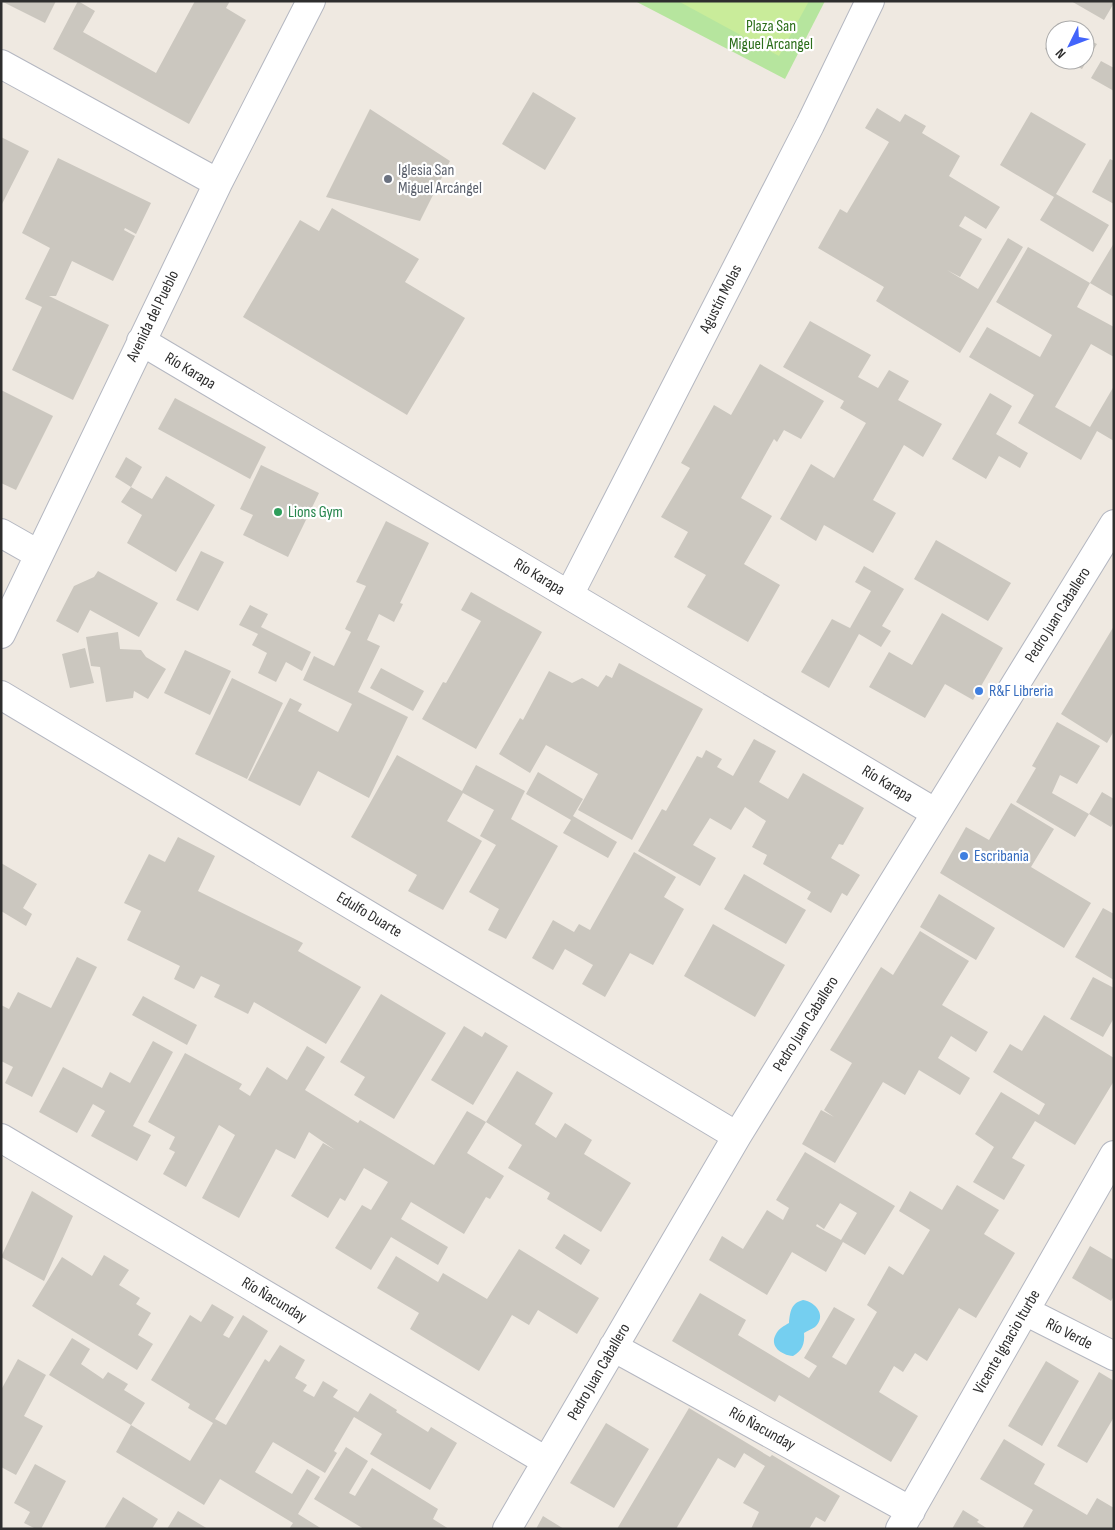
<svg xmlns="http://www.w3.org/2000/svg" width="1115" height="1530" viewBox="0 0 1115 1530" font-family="'Sofia Sans Condensed',sans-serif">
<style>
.green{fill:#b6e59e}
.pitch{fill:#c9ec9a}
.water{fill:#75cff0}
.building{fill:#cbc7bf;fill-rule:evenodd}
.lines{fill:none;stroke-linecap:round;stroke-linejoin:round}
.minor-casing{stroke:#b4b7c1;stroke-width:30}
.minor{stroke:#fff;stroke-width:28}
.worship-dot{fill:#6b7280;stroke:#fff;stroke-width:2}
.leisure-dot{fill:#2e9e5b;stroke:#fff;stroke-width:2}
.shop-dot{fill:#3f7fe0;stroke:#fff;stroke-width:2}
.labels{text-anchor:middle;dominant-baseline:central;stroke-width:4.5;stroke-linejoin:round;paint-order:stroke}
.park-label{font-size:16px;fill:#2c6e1b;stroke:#fff}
.worship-label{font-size:16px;fill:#5b616d;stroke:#fff;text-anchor:start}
.street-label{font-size:16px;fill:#2e2e2e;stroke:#fff}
.leisure-label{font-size:16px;fill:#27864d;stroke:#fff;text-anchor:start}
.shop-label{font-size:16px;fill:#366cbe;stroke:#fff;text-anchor:start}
</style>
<rect width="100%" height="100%" fill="#efe9e1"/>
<!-- green -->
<path class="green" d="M 635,1 L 825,1 L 785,79 Z"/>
<!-- pitch -->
<path class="pitch" d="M 678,1 L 809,1 L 779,56 Z"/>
<!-- water -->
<path class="water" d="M 803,1300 C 816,1302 827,1316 815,1327 C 812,1329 807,1331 804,1333 C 805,1344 802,1351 793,1356 C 781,1355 769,1346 776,1334 C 779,1328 784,1326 789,1323 C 790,1312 791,1303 803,1300 Z"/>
<!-- building -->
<path class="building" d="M 1,1 L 56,1 L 45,23 Z
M 78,1 L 95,11 L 83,32 L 156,73 L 195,1 L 230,1 L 226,8 L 246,20 L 189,124 L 53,49 Z
M 1071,1 L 1114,1 L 1114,3 L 1104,20 Z
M 1058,23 L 1071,30 L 1055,30 L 1055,54 L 1045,49 Z
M 1085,38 L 1097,44 L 1082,69 L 1065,60 L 1085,60 Z
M 1101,61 L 1114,68 L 1114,91 L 1091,78 Z
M 533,92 L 576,118 L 545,170 L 502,144 Z
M 877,108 L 900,122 L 905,114 L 926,126 L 922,133 L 960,156 L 949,176 L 1000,207 L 986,229 L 965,216 L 959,226 L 982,239 L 960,277 L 947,270 L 978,289 L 1008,238 L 1023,247 L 960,353 L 876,301 L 884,287 L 818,248 L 840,209 L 847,213 L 889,142 L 865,128 Z
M 370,109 L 450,161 L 420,221 L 326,197 Z
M 1031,112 L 1086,144 L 1056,194 L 1109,225 L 1093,252 L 1040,220 L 1054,197 L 1000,165 Z
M 1,137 L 29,151 L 1,206 Z
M 58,158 L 151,203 L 136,234 L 125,228 L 124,230 L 135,236 L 113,281 L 72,261 L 56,296 L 49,296 L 109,325 L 73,400 L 12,370 L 42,307 L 25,299 L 50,248 L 22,233 Z
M 1110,159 L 1114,161 L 1114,204 L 1092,192 Z
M 332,208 L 419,259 L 405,282 L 465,318 L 407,415 L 243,317 L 300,220 L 319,231 Z
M 1114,243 L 1114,297 L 1090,283 Z
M 1028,247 L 1090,283 L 1077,307 L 1114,327 L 1114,357 L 1091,344 L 1055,407 L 1090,427 L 1114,386 L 1114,441 L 1097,431 L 1081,460 L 1018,423 L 1034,395 L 969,357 L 987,327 L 1040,357 L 1052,335 L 996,302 Z
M 810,321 L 871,355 L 858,377 L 878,388 L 889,370 L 909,381 L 898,400 L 942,424 L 923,457 L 904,445 L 873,500 L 896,513 L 873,553 L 824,525 L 816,541 L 780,519 L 811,464 L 834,478 L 866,423 L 840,408 L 844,401 L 783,367 Z
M 760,364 L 824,401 L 801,439 L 784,430 L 777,442 L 774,439 L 741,498 L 772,516 L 744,564 L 780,585 L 748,642 L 687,607 L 706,575 L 674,557 L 688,532 L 661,517 L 690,468 L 681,463 L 714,405 L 731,415 Z
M 1,390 L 53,416 L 16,490 L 1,483 Z
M 990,393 L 1012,406 L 996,434 L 1028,453 L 1020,468 L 999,456 L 986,479 L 952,459 Z
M 175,398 L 266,447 L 250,479 L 158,429 Z
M 126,457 L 142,467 L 131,487 L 115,477 Z
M 261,465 L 319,493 L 288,557 L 243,535 L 253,515 L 240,509 Z
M 166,476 L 215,505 L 176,572 L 127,543 L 142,515 L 121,502 L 131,487 L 152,499 Z
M 386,521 L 429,543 L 400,603 L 403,604 L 394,622 L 379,614 L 367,640 L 380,646 L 358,692 L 408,717 L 369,798 L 318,771 L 300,806 L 248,780 L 290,698 L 302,704 L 298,711 L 338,732 L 352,704 L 303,680 L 314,656 L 334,666 L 351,632 L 345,629 L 366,586 L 356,582 Z
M 936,540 L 1011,583 L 988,621 L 914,579 Z
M 201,551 L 224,562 L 198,611 L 176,600 Z
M 864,566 L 904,589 L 882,626 L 891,631 L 881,647 L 859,634 L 829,688 L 801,672 L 832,619 L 850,628 L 871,591 L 855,582 Z
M 98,571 L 158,603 L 139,637 L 90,610 L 78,633 L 56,621 L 74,586 L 94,577 Z
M 471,592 L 542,632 L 476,749 L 422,719 L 443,682 L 446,683 L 481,621 L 461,610 Z
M 250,605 L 268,614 L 261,627 L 311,652 L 302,671 L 286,662 L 276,682 L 258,673 L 267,653 L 252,645 L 258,634 L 239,625 Z
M 942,613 L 1003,648 L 973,700 L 945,684 L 925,718 L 869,687 L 889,652 L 912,665 Z
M 1114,626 L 1114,731 L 1107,743 L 1061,714 Z
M 118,632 L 120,649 L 141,650 L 146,657 L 166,669 L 148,699 L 134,691 L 133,698 L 106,702 L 100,667 L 91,666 L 86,637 Z
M 85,648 L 94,683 L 70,688 L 62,654 Z
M 185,650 L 231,671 L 210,715 L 164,693 Z
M 619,663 L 703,709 L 632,840 L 578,810 L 598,774 L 546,745 L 530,773 L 499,754 L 520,718 L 523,720 L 549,671 L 572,683 L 582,678 L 598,687 L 606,675 L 612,678 Z
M 381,668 L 424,691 L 413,711 L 370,688 Z
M 232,678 L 283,703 L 247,779 L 195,754 Z
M 1057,722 L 1100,746 L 1077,784 L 1060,775 L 1052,793 L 1089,814 L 1075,837 L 1016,802 L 1036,768 L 1032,766 Z
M 754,739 L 776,751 L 759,782 L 788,799 L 803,773 L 864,808 L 843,845 L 839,844 L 831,858 L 860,875 L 847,896 L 842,893 L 831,913 L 807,899 L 811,892 L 763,864 L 767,855 L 752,847 L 766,821 L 745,807 L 731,830 L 710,818 L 693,845 L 716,858 L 700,886 L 638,851 L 662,809 L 666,811 L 697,756 L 702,758 L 706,750 L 722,759 L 717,767 L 733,776 Z
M 397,755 L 462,791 L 476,765 L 525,791 L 511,819 L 558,846 L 506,939 L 488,930 L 499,909 L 469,892 L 496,845 L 480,836 L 494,810 L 463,793 L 447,821 L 482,841 L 443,910 L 408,891 L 417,875 L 351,837 Z
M 538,772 L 583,799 L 573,816 L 617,842 L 608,858 L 563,833 L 571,820 L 526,794 Z
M 1102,792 L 1114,799 L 1114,822 L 1111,827 L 1089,814 Z
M 1011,803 L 1054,829 L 1031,867 L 1091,903 L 1064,948 L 940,873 L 966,827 L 989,840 Z
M 178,837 L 215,856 L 198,891 L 303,943 L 298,951 L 361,987 L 326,1044 L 254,1002 L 248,1014 L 214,997 L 220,985 L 201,976 L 194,989 L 174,979 L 180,966 L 127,940 L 141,911 L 124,903 L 149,854 L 165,862 Z
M 634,852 L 676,877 L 664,897 L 684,909 L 653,965 L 630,953 L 605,997 L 582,984 L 593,965 L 565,949 L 553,970 L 532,958 L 553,920 L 574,932 L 579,924 L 590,930 Z
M 1,863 L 37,884 L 23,908 L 32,914 L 26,926 L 1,911 Z
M 744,874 L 806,910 L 786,944 L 724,909 Z
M 939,894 L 995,928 L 976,960 L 920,927 Z
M 1103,908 L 1114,914 L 1114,980 L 1075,957 Z
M 713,924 L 785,965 L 755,1017 L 684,976 Z
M 920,931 L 969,961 L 942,1005 L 988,1032 L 976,1052 L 951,1036 L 938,1058 L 970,1078 L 960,1095 L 919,1070 L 905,1095 L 883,1082 L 835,1163 L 802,1144 L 821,1110 L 834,1117 L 824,1110 L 852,1063 L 830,1050 L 881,967 L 893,975 Z
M 77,957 L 97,967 L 32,1097 L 5,1083 L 13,1067 L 1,1061 L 1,1005 L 9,1009 L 18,992 L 51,1008 Z
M 1093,977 L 1114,988 L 1114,1018 L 1103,1037 L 1070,1019 Z
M 381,994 L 446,1033 L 394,1119 L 354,1095 L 365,1077 L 340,1062 Z
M 143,996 L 197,1025 L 187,1045 L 132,1015 Z
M 1044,1015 L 1114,1058 L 1114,1081 L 1075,1145 L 1035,1121 L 1012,1158 L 1025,1165 L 1004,1200 L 973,1182 L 994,1147 L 975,1134 L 1001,1092 L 1039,1115 L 1045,1104 L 993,1072 L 1010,1044 L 1022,1051 Z
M 464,1026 L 482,1037 L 485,1032 L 508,1046 L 473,1105 L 431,1080 Z
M 153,1041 L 173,1052 L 133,1126 L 151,1135 L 137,1161 L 91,1136 L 105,1111 L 93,1104 L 77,1133 L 39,1112 L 63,1067 L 102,1088 L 110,1072 L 130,1083 Z
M 307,1046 L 325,1057 L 305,1090 L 358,1123 L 360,1120 L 434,1165 L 467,1111 L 486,1122 L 467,1153 L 504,1176 L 490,1199 L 486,1197 L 464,1234 L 411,1202 L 401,1219 L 448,1247 L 438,1265 L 391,1237 L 371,1270 L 335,1248 L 362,1205 L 371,1210 L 388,1182 L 364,1168 L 345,1201 L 340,1198 L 328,1218 L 291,1196 L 323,1143 L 335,1150 L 309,1132 L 295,1159 L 276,1149 L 239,1218 L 202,1198 L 235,1135 L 219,1125 L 186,1187 L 163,1174 L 175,1152 L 169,1149 L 175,1137 L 148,1122 L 185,1053 L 242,1084 L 239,1089 L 250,1096 L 267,1067 L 287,1080 Z
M 517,1071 L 553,1093 L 535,1124 L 556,1138 L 565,1123 L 592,1140 L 584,1154 L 631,1183 L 601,1232 L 547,1199 L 550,1193 L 508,1168 L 522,1145 L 486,1122 Z
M 805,1152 L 895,1206 L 865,1255 L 843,1242 L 826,1272 L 792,1252 L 767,1295 L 709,1260 L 722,1236 L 743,1249 L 767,1210 L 783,1220 L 789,1208 L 776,1200 ZM 840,1203 L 857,1213 L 841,1240 L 816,1226 L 817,1224 L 824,1229 Z
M 957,1185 L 999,1210 L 984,1234 L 1015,1253 L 976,1318 L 959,1308 L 927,1361 L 915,1353 L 903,1372 L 894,1366 L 879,1392 L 918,1416 L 891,1462 L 779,1395 L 775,1402 L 672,1341 L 700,1293 L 746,1320 L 738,1335 L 809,1378 L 817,1366 L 804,1358 L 834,1307 L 855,1319 L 832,1357 L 846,1365 L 877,1312 L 867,1305 L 889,1266 L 903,1275 L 930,1230 L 899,1211 L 910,1191 L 942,1210 Z
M 32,1191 L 73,1216 L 44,1281 L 1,1257 Z
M 564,1234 L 590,1250 L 581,1265 L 555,1248 Z
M 1090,1246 L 1114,1260 L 1114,1296 L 1111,1301 L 1072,1278 Z
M 519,1249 L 599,1298 L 577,1334 L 538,1310 L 529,1325 L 512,1315 L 479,1371 L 410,1329 L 419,1313 L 377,1288 L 396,1256 L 438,1282 L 443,1273 L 487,1299 Z
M 104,1255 L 129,1270 L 119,1285 L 140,1298 L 136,1304 L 151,1313 L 138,1335 L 153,1344 L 137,1370 L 32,1306 L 62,1257 L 92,1276 Z
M 212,1304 L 234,1317 L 223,1335 L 229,1338 L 243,1315 L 268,1331 L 215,1419 L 226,1425 L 265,1359 L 269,1362 L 280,1345 L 305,1360 L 295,1378 L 307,1385 L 303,1391 L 314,1397 L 323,1381 L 338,1390 L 333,1397 L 358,1412 L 370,1393 L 397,1410 L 396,1412 L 428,1432 L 431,1427 L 457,1443 L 430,1490 L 370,1454 L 382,1434 L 354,1417 L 334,1451 L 337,1453 L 325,1473 L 273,1442 L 255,1472 L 292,1494 L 307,1469 L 320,1477 L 298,1514 L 322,1529 L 289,1529 L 293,1523 L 220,1479 L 204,1505 L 116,1452 L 131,1425 L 190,1461 L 213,1423 L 188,1408 L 190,1404 L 151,1380 L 190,1315 L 201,1322 Z
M 72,1338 L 90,1349 L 81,1364 L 103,1379 L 108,1372 L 128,1384 L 124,1390 L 145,1403 L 131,1425 L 49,1375 Z
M 18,1359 L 46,1375 L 24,1416 L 43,1426 L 16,1475 L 1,1467 L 1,1390 Z
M 1046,1361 L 1079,1381 L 1042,1446 L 1008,1426 Z
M 1099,1372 L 1114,1381 L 1114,1417 L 1087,1463 L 1057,1446 Z
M 689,1408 L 770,1457 L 772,1455 L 840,1496 L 825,1522 L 816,1517 L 809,1529 L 751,1529 L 759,1512 L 743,1503 L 765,1466 L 744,1453 L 735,1468 L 718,1458 L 676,1529 L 617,1529 Z
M 606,1423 L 649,1449 L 614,1508 L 570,1483 Z
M 1004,1439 L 1045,1464 L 1034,1484 L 1087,1515 L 1097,1498 L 1114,1508 L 1114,1529 L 1022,1529 L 1033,1510 L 980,1479 Z
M 346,1447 L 368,1461 L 349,1493 L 355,1496 L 372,1468 L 438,1509 L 433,1519 L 449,1529 L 364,1529 L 314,1499 Z
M 35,1464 L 66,1481 L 41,1529 L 36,1529 L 24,1523 L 30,1512 L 14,1503 Z
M 123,1497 L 158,1519 L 152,1529 L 104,1529 Z
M 963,1510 L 979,1520 L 977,1522 L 988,1529 L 952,1529 Z
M 178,1511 L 208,1529 L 167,1529 Z
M 543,1516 L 564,1529 L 536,1529 Z"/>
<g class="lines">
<defs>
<path id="minor" d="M 1,64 L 218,183
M 141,341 L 936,813
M 1,533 L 38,554
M 569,595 L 810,125 L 870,1
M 1,634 L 218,183 L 311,1
M 1,695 L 737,1136
M 1,1138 L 546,1461
M 1025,1311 L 1114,1356
M 613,1347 L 911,1511
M 507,1529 L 737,1136 L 1114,524
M 900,1529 L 1114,1155"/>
</defs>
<!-- minor casing -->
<use href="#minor" class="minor-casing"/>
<!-- minor -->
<use href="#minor" class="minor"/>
</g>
<!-- markers -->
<circle class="worship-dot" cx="388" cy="179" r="5"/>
<circle class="leisure-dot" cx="278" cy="512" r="5"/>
<g class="shop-dot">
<circle cx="979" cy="691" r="5"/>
<circle cx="964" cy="856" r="5"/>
</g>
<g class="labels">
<!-- park labels -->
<g class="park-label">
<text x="771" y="26">Plaza San<tspan x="771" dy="18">Miguel Arcangel</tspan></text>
</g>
<!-- worship labels -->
<g class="worship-label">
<text x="398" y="170">Iglesia San<tspan x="398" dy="18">Miguel Arcángel</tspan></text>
</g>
<!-- street labels -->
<g class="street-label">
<text transform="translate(721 299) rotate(-63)">Agustín Molas</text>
<text transform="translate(153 316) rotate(-64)">Avenida del Pueblo</text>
<text transform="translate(190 371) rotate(31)">Río Karapa</text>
<text transform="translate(539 577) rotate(31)">Río Karapa</text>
<text transform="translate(1058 615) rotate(-58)">Pedro Juan Caballero</text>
<text transform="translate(887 784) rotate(31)">Río Karapa</text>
<text transform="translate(369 915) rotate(31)">Edulfo Duarte</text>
<text transform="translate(806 1024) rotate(-58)">Pedro Juan Caballero</text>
<text transform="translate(274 1300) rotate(31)">Río Ñacunday</text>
<text transform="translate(1069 1334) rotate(27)">Río Verde</text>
<text transform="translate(1007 1342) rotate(-60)">Vicente Ignacio Iturbe</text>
<text transform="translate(599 1372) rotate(-60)">Pedro Juan Caballero</text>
<text transform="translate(762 1429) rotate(29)">Río Ñacunday</text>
</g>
<!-- leisure labels -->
<g class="leisure-label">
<text x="288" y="512">Lions Gym</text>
</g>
<!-- shop labels -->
<g class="shop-label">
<text x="989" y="691">R&amp;F Libreria</text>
<text x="974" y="856">Escribania</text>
</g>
</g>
<!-- border -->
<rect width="1115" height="1530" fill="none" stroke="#2e2e2e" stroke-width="5"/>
<!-- north arrow -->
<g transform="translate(1070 45) rotate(228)"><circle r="24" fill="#ffffff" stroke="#ababab"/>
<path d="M0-4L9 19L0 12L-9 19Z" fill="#4264fb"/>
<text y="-8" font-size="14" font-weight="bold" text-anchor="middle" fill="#2e2e2e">N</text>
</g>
</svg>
